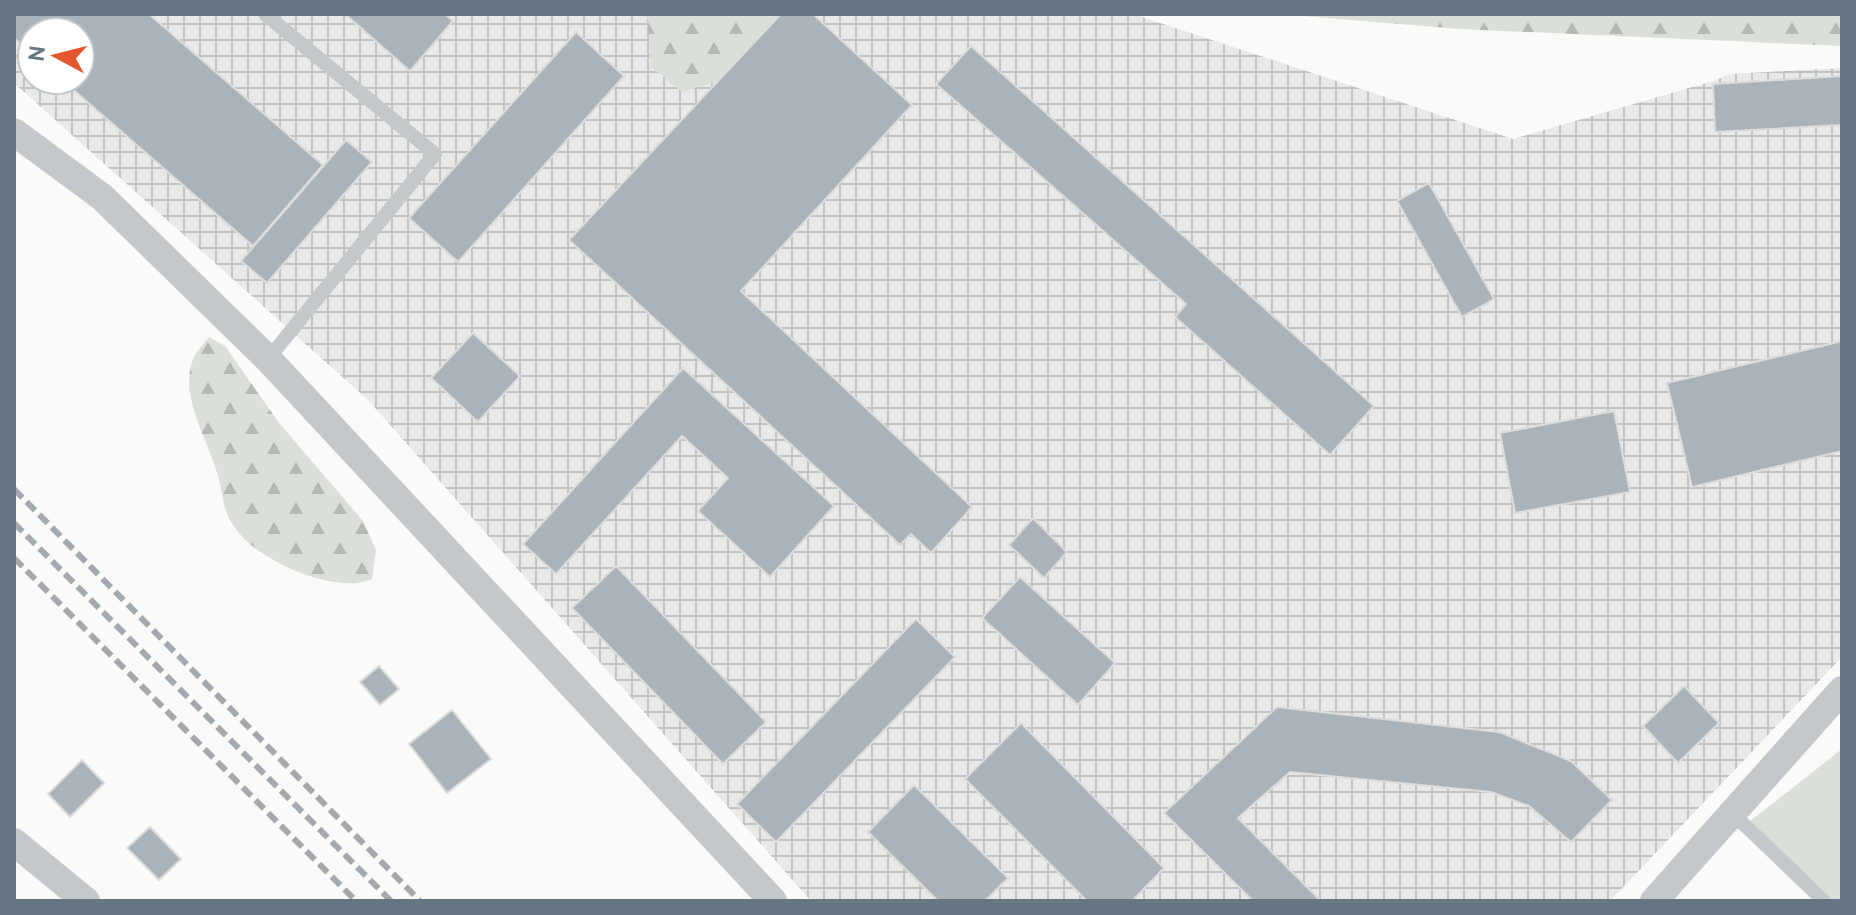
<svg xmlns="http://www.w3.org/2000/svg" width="1856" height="915" viewBox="0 0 1856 915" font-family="Overpass,sans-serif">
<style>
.industrial{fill:url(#industrial-grid);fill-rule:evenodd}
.forest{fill:url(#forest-firs)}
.garden{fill:#dadfd7}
.building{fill:#aab3b9;stroke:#dcdcda;stroke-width:2}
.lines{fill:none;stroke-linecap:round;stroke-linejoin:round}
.service{stroke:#c3c8cc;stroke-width:14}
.minor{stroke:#c3c8cc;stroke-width:28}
.rail{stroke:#a2aab0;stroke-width:6;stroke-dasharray:12 6;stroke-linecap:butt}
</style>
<defs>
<pattern id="industrial-grid" width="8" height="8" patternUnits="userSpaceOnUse" patternTransform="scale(2)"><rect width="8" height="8" fill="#e8e9e9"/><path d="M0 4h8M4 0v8" fill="none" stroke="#c0c1c2"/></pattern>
<pattern id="forest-firs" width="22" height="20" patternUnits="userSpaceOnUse" patternTransform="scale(2)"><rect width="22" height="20" fill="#dadfd7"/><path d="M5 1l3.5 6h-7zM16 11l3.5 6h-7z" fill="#b4b9b4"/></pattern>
</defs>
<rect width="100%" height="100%" fill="#fafaf8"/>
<!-- industrial -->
<path class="industrial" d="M 14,14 L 1133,14 L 1513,139 L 1713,81 L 1730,74 L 1842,68 L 1842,657 L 1610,901 L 811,901 L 368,400 L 14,83 ZM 32,32 L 80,32 L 80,80 L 32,80 Z"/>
<!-- forest -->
<path class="forest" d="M 644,14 L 811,14 L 728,78 L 682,92 L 651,67 L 648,20 Z
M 1279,14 L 1842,14 L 1842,46 L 1460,29 Z
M 209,337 L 225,346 L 279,423 L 363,521 L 376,550 L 372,579 C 336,595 262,562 239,533 C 221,511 225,500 218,476 C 209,441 177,394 194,357 C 197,350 205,343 209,337 Z"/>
<!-- garden -->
<path class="garden" d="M 1842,749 L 1842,901 L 1834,901 L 1749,822 Z"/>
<!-- building -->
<path class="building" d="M 14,14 L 149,14 L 323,165 L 253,246 L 62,80 L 80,80 L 80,32 L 32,32 L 32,54 L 14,38 Z
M 345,14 L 445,14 L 453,21 L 410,71 Z
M 781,14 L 813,14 L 912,105 L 741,291 L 972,507 L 931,553 L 911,534 L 900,545 L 569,240 Z
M 576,32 L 624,76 L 458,262 L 409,218 Z
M 971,46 L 1374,406 L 1330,455 L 1175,317 L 1186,304 L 936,84 Z
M 1842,76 L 1842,125 L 1715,132 L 1713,84 Z
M 346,140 L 372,162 L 267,283 L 241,261 Z
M 1429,183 L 1494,299 L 1462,317 L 1397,201 Z
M 473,333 L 520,376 L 478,422 L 431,378 Z
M 1842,341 L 1842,451 L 1692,487 L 1667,383 Z
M 683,368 L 834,506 L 770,577 L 698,511 L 728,478 L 682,436 L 556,574 L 523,544 Z
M 1614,411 L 1630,492 L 1515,513 L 1500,433 Z
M 1033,518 L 1067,552 L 1044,578 L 1009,545 Z
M 616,566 L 766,722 L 723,764 L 572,608 Z
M 1020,577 L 1115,663 L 1078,705 L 982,618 Z
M 916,619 L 955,657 L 776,842 L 737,804 Z
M 379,666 L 399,689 L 380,705 L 360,682 Z
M 1684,686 L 1719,723 L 1678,763 L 1643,726 Z
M 1277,707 L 1499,732 L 1571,761 L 1612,800 L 1571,842 L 1529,806 L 1491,792 L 1290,772 L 1238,818 L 1321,901 L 1253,901 L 1164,813 Z
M 452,710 L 491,759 L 447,793 L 409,744 Z
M 1021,723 L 1164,868 L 1132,901 L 1087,901 L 965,779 Z
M 82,760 L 104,783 L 70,817 L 48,794 Z
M 914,785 L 1008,878 L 985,901 L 938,901 L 868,832 Z
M 150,827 L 181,859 L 159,880 L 127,848 Z"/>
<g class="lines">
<!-- service -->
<path class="service" d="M 265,14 L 435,154 L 268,359
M 1731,812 L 1824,901"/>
<!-- minor -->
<path class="minor" d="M 14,132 L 102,197 L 268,359 L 773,901
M 14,842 L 86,901
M 1654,901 L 1842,690"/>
<!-- rail -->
<path class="rail" d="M 14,489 L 420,901
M 14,523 L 391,901
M 14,558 L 356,901"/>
</g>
<!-- border -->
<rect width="1856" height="915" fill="none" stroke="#657683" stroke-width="32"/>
<!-- north arrow -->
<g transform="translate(56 56) rotate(277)"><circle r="38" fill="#ffffff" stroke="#c1c8cd" stroke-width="2"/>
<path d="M0-6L14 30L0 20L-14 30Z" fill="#e4572e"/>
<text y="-12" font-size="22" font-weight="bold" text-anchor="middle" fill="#657683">N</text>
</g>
</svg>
